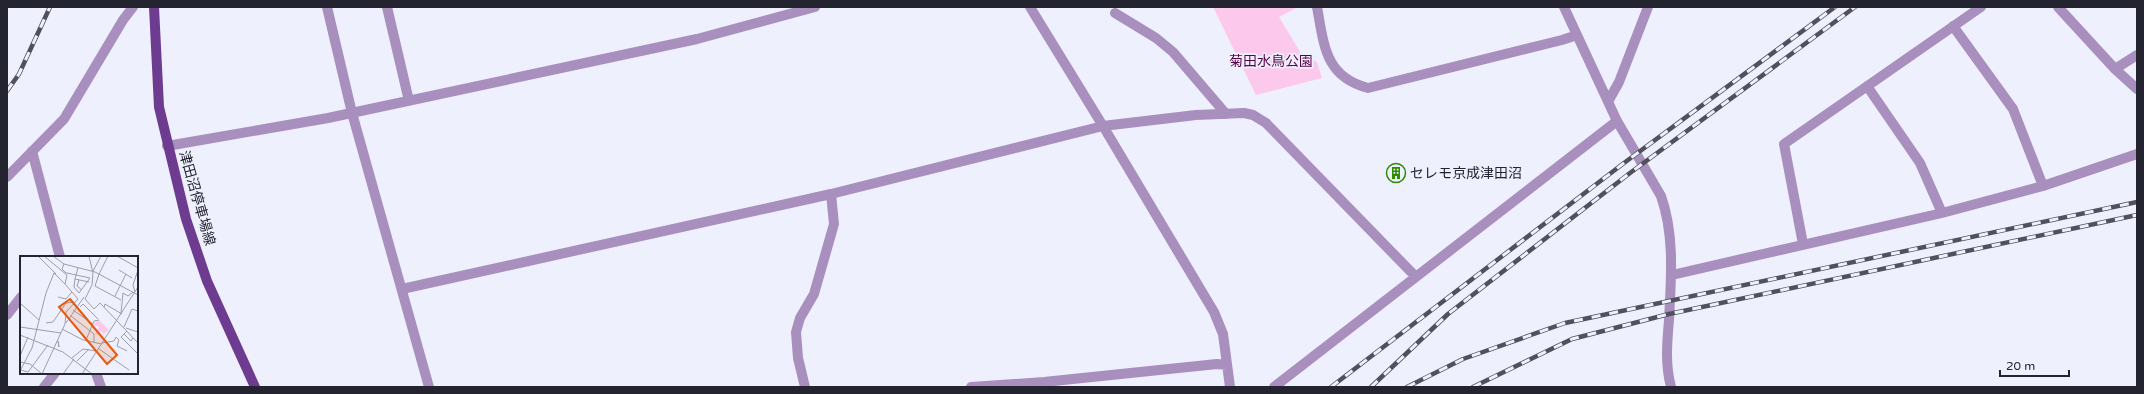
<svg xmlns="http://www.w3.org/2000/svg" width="2144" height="394" viewBox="0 0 2144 394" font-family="'Varela Round','Noto Sans JP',sans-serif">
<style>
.green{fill:#fcc9ec}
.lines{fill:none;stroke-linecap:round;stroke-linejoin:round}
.minor{stroke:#a98fbe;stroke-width:10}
.major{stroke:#6d3b8f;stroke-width:10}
.rail-casing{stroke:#50515c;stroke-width:4.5}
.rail{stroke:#eff0fd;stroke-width:3;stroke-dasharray:9;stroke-linecap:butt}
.labels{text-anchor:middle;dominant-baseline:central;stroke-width:3.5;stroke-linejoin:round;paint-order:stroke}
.park-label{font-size:14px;fill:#580448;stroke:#eff0fd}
.poi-label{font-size:14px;fill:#23242f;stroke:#eff0fd;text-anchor:start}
.street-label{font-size:14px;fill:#23242f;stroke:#eff0fd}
.inset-road{fill:none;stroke:#9d9eab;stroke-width:1}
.view{fill:#e8590c;fill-opacity:0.15;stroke:#e8590c;stroke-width:2}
.inset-edge{fill:none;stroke:#23242f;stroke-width:2}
</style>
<rect width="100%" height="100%" fill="#eff0fd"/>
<!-- green -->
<path class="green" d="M 1213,7 L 1298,7 L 1279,17 L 1302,55 L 1317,62 L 1322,78 L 1256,95 Z"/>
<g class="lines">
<!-- minor -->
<path class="minor" d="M 327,7 L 352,113 L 429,387
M 387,7 L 409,101
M 1030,7 L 1103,126 L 1214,312 L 1223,334 L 1230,387
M 1317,7 C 1324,45 1325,77 1368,88 L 1562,40 L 1577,35
M 1564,7 L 1617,121 L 1661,196 C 1675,236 1671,279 1669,320 C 1667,343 1665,364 1671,387
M 2058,7 L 2115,69 L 2137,89
M 1115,13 L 1156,38 L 1173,52 L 1226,114
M 1953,26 L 2013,109 L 2043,186
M 2115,69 L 2137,55
M 1867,86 L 1920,163 L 1942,213
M 1609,100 L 1619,82 L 1648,7
M 167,146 L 328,118 L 697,39 L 815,7
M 32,151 L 60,257
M 7,177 L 64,119 L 123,20 L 133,7
M 1803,244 L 1784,144 L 1981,7
M 1672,275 L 1942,213 L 2043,186 L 2137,154
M 402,289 L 831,194 L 1103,126 L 1196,115 L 1244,113 L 1253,115 L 1266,123 L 1415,276
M 7,315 L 21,297
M 96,373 L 101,387
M 44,387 L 55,373
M 805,387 L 798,358 L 796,332 L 800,318 L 814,294 L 834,224 L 831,194
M 971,387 L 1044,382 L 1217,364 L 1227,365
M 1274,387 L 1617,121"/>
<!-- major -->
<path class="major" d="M 154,7 L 159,107 L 186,219 L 207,281 L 255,387"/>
<defs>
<path id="rail" d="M 7,91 L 19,74 L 50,7
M 1331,387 L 1624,163 L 1835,7
M 1371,387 L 1448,314 L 1630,173 L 1855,7
M 1407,387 L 1463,359 L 1565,323 L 2137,202
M 1473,387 L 1572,339 L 1669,314 L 2137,215"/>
</defs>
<!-- rail casing -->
<use href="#rail" class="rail-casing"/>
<!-- rail -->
<use href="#rail" class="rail"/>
</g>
<!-- icons -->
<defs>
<symbol id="building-ring" viewBox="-11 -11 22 22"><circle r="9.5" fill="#eff0fd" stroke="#2c8d03" stroke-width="1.5"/><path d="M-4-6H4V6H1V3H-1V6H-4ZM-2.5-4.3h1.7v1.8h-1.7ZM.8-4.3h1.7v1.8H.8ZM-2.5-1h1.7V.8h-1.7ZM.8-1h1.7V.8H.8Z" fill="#2c8d03"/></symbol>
</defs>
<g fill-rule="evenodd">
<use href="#building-ring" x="1385" y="162" width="22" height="22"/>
</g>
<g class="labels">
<!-- park labels -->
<g class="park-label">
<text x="1271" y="61">菊田水鳥公園</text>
</g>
<!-- poi labels -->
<g class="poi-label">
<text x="1410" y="173">セレモ京成津田沼</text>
</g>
<!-- street labels -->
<g class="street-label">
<text transform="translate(197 198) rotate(74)">津田沼停車場線</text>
</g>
</g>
<!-- overview -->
<g transform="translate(20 256)">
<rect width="118" height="118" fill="#eff0fd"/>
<path d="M 79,64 L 89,74 L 84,78 L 80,75 L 77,79 L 75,78 L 79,71 L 73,68 Z" fill="#fcc9ec"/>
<path class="inset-road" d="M 18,0 L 36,18M 33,0 L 44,8 L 75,16 L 118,39M 69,0 L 73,17 L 72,29M 97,0 L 118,12M 44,8 L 42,13 L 46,17 L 47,17 L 56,19 L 70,22 L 59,37 L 54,31 L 55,23 L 56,19 L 58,12M 99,14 L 112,22M 73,15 L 81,0M 79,18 L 75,30 L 101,44M 79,18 L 88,0M 55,23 L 69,26M 59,24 L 57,30 L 62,34M 72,29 L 65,43 L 74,53 L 80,47 L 118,87M 115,36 L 113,29 L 118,14M 95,40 L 106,18M 38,41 L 46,43 L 52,36M 0,47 L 19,64M 60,51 L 63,48 L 78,63M 84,51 L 85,48 L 102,58M 53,54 L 73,68M 101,57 L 103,37 L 108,40 L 113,36M 51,60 L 74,78 L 74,86M 26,67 L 33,66 L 46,47 L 54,46M 46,67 L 64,41M 0,71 L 41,77M 104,71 L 112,53 L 118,55M 106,72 L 118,76M 42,73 L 63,84 L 82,88M 57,73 L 67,83M 107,75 L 101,81 L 118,98M 104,78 L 111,85 L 113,82M 0,79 L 43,96 L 72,118M 66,84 L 74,65 L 79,64M 38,85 L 39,91 L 38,85M 82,87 L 94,85 L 96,81 L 99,84 L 97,90 L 107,95M 79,93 L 109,114M 0,100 L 8,81M 52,102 L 63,93 L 76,95M 57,105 L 69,93M 0,106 L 10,108 L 22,118M 1,114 L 8,116 L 28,89M 0,115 L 12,92 L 26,37 L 34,17 L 45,28M 22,118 L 45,68 L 46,56 L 58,43 L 45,28 L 47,19 L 24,0M 43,118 L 54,103M 62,118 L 118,31"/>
<path class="view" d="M 50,43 L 97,99 L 87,108 L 39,51 Z"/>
<rect width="118" height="118" class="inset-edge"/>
</g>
<!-- border -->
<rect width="2144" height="394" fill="none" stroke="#23242f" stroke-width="16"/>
<!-- scale -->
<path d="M2000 370v6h69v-6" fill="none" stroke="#23242f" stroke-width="2"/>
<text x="2006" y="370" font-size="12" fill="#23242f" stroke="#eff0fd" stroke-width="3" paint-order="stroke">20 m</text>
</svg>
